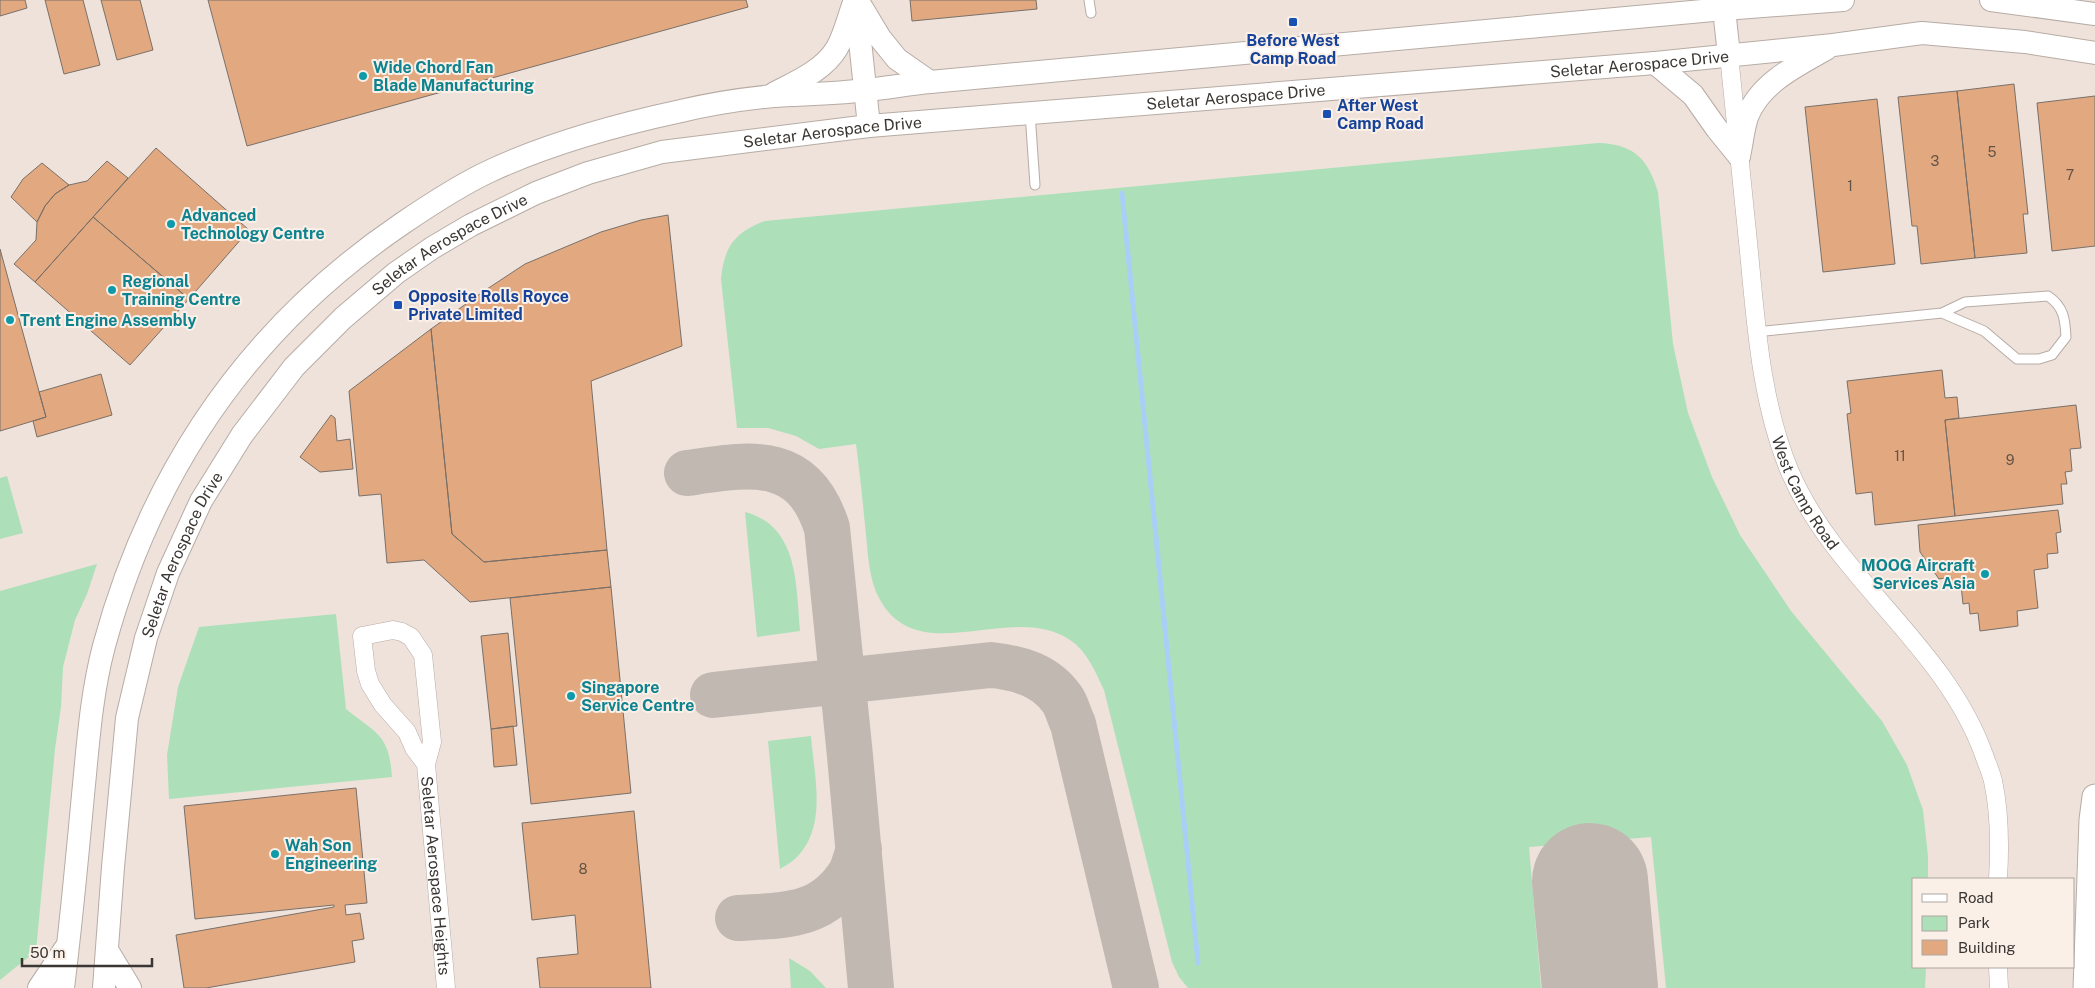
<svg xmlns="http://www.w3.org/2000/svg" width="2095" height="988" viewBox="0 0 2095 988" font-family="'Public Sans',sans-serif">
<style>
.green{fill:#ade0b8}
.lines{fill:none;stroke-linecap:round;stroke-linejoin:round}
.stream{stroke:#a9cff7;stroke-width:5}
.taxiway{stroke:#c2b8b2;stroke-width:46}
.runway{stroke:#c2b8b2;stroke-width:116}
.building{fill:#e2a980;stroke:#797069}
.service-casing{stroke:#b7aca5;stroke-width:11}
.minor-casing{stroke:#b7aca5;stroke-width:19}
.tertiary-casing{stroke:#b7aca5;stroke-width:24}
.secondary-casing{stroke:#b7aca5;stroke-width:27}
.service{stroke:#fff;stroke-width:9}
.minor{stroke:#fff;stroke-width:18}
.tertiary{stroke:#fff;stroke-width:22}
.secondary{stroke:#fff;stroke-width:25}
.transit-dot{fill:#1a4fb4;stroke:#fbf0e8;stroke-width:2}
.culture-dot{fill:#0f9aa8;stroke:#fbf0e8;stroke-width:2}
.labels{text-anchor:middle;dominant-baseline:central;stroke-width:4;stroke-linejoin:round;paint-order:stroke}
.number-label{font-size:14px;fill:#645346}
.transit-label{font-size:16px;font-weight:bold;fill:#164399;stroke:#fbf0e8;text-anchor:start}
.street-label{font-size:16px;fill:#3a3633;stroke:#fbf0e8}
.culture-label{font-size:16px;font-weight:bold;fill:#0d838f;stroke:#fbf0e8;text-anchor:start}
</style>
<rect width="100%" height="100%" fill="#eee2db"/>
<!-- green -->
<path class="green" d="M 1598,143 C 1633,144 1648,158 1658,192 L 1673,344 L 1688,413 L 1712,477 L 1740,535 L 1791,611 L 1882,721 L 1907,765 L 1923,810 L 1928,856 L 1928,879 L 1914,879 L 1914,967 L 1926,967 L 1925,988 L 1666,988 L 1651,837 L 1529,847 L 1541,988 L 1188,988 L 1179,977 L 1172,962 L 1104,690 C 1096,673 1087,651 1070,640 C 1011,600 918,672 879,598 C 869,579 868,555 866,535 C 863,505 860,474 856,444 L 819,449 L 796,436 L 768,428 L 737,428 L 721,279 C 724,247 735,232 765,221 Z
M 7,476 L 23,533 L 0,539 L 0,478 Z
M 745,512 C 799,526 796,586 800,631 L 757,637 Z
M 97,564 L 87,594 L 75,620 L 63,667 L 61,707 L 55,749 L 36,951 L 0,980 L 0,591 Z
M 336,614 L 346,709 C 377,734 389,734 392,777 L 169,799 L 167,755 L 178,687 L 199,627 Z
M 811,736 C 814,775 828,827 796,858 C 792,862 785,866 780,869 L 768,741 Z
M 789,958 L 810,971 L 826,988 L 791,988 Z"/>
<g class="lines">
<!-- stream -->
<path class="stream" d="M 1122,193 L 1198,963"/>
<!-- taxiway -->
<path class="taxiway" d="M 687,473 C 750,464 803,453 827,528 L 850,756 L 871,988
M 713,695 L 991,665 C 1019,668 1045,675 1062,699 C 1067,706 1069,716 1073,724 L 1136,988
M 738,918 C 784,915 822,918 850,874 C 854,867 856,857 859,849"/>
<!-- runway -->
<path class="runway" d="M 1590,881 L 1600,988"/>
</g>
<!-- building -->
<path class="building" d="M 0,0 L 25,0 L 27,8 L 0,16 Z
M 45,0 L 83,0 L 100,65 L 64,74 Z
M 101,0 L 140,0 L 153,50 L 117,60 Z
M 208,0 L 746,0 L 748,7 L 247,146 Z
M 910,0 L 1036,0 L 1037,9 L 912,21 Z
M 2014,84 L 2028,214 L 2023,214 L 2027,253 L 1975,258 L 1957,91 Z
M 1957,91 L 1975,258 L 1921,264 L 1917,226 L 1912,226 L 1898,97 Z
M 2095,96 L 2095,246 L 2052,251 L 2037,103 Z
M 1877,99 L 1895,264 L 1823,272 L 1805,107 Z
M 156,148 L 249,230 L 189,299 L 93,217 Z
M 107,161 L 128,178 L 35,282 L 14,264 L 36,240 L 37,222 L 45,206 L 55,194 L 69,185 L 87,181 Z
M 42,163 L 69,185 L 55,194 L 45,206 L 37,222 L 11,197 L 23,179 Z
M 668,215 L 682,346 L 591,381 L 607,550 L 484,562 L 452,534 L 431,329 L 484,291 L 525,264 L 601,232 L 641,220 Z
M 93,217 L 189,299 L 130,365 L 35,282 Z
M 0,249 L 46,417 L 0,431 Z
M 431,329 L 452,534 L 484,562 L 607,550 L 611,587 L 470,602 L 424,560 L 387,563 L 381,494 L 359,496 L 349,391 Z
M 1942,370 L 1945,398 L 1957,397 L 1959,418 L 1945,420 L 1955,516 L 1875,525 L 1872,492 L 1856,494 L 1847,414 L 1851,413 L 1847,381 Z
M 101,374 L 112,415 L 37,437 L 33,421 L 46,417 L 39,392 Z
M 2076,405 L 2081,448 L 2070,449 L 2072,471 L 2065,472 L 2067,484 L 2061,484 L 2063,504 L 1955,516 L 1945,420 Z
M 331,415 L 335,418 L 337,441 L 350,439 L 353,469 L 320,472 L 300,457 Z
M 2058,510 L 2061,532 L 2056,533 L 2058,553 L 2047,554 L 2048,568 L 2034,570 L 2038,608 L 2017,611 L 2018,626 L 1980,631 L 1978,613 L 1970,614 L 1969,603 L 1963,604 L 1961,585 L 1952,586 L 1951,577 L 1939,579 L 1920,552 L 1918,525 Z
M 611,587 L 631,793 L 531,804 L 510,598 Z
M 508,633 L 517,726 L 491,729 L 481,636 Z
M 513,726 L 517,765 L 494,767 L 491,729 Z
M 356,788 L 367,903 L 345,905 L 346,915 L 360,913 L 364,939 L 352,941 L 355,962 L 206,988 L 184,988 L 176,935 L 334,907 L 334,905 L 195,919 L 184,806 Z
M 634,811 L 651,988 L 540,988 L 537,958 L 578,954 L 575,915 L 532,920 L 522,823 Z"/>
<g class="lines">
<defs>
<path id="service" d="M 1089,0 L 1091,13
M 1030,113 L 1035,185
M 1756,332 L 1942,313 L 1965,302 L 2048,296 C 2064,307 2065,319 2066,337 L 2052,355 L 2039,359 L 2017,359 L 1984,331 L 1942,313"/>
<g id="minor">
<path id="s1" d="M 1729,55 C 1736,121 1742,186 1749,252 C 1756,325 1761,403 1790,472 C 1836,579 1945,645 1984,755 C 1987,764 1991,772 1993,781 C 2000,813 2000,846 1998,879"/>
<path id="s2" d="M 426,764 L 414,748 L 407,732 L 383,705 L 370,684 L 366,671 L 362,636 L 393,630 L 402,632 L 411,637 L 423,655 L 432,742 L 426,764 L 446,988"/>
<path d="M 1998,967 L 1999,988"/>
</g>
<g id="tertiary">
<path d="M 1723,0 L 1729,55"/>
<path d="M 1991,0 L 2095,14"/>
<path d="M 856,3 L 869,126"/>
<path d="M 859,3 L 880,38 L 897,59 L 930,82"/>
<path d="M 1655,63 L 1693,95 L 1717,129 L 1739,156"/>
<path d="M 775,93 C 798,81 824,70 837,48 C 845,34 849,15 855,0"/>
<path d="M 1739,156 C 1742,143 1743,129 1747,117 C 1760,83 1796,66 1826,49"/>
<path d="M 107,950 L 130,988"/>
<path d="M 39,988 L 65,949"/>
<path d="M 63,988 C 71,924 77,860 83,795 C 88,745 91,695 104,646 C 152,469 251,326 403,223 C 431,204 460,185 490,171 C 550,143 616,125 681,111 C 710,104 743,99 773,96 C 804,94 835,94 866,90 C 887,88 909,84 930,82 L 1724,9 L 1843,0"/>
<path id="s3" d="M 104,988 L 113,867 L 127,718 L 146,638 L 168,573 L 201,501 L 242,435 L 294,367 L 343,318 L 396,273 L 432,248 L 471,225 L 536,193 L 588,173 L 662,152 L 869,126 L 1655,63 L 1833,45 L 1922,33 L 2025,42 L 2095,53"/>
</g>
<path id="secondary" d="M 2086,988 L 2092,820 L 2095,797"/>
</defs>
<!-- service casing -->
<use href="#service" class="service-casing"/>
<!-- minor casing -->
<use href="#minor" class="minor-casing"/>
<!-- tertiary casing -->
<use href="#tertiary" class="tertiary-casing"/>
<!-- secondary casing -->
<use href="#secondary" class="secondary-casing"/>
<!-- service -->
<use href="#service" class="service"/>
<!-- minor -->
<use href="#minor" class="minor"/>
<!-- tertiary -->
<use href="#tertiary" class="tertiary"/>
<!-- secondary -->
<use href="#secondary" class="secondary"/>
</g>
<!-- markers -->
<g class="transit-dot">
<rect x="1288" y="17" width="10" height="10" rx="2.5"/>
<rect x="1322" y="109" width="10" height="10" rx="2.5"/>
<rect x="393" y="300" width="10" height="10" rx="2.5"/>
</g>
<g class="culture-dot">
<circle cx="363" cy="76" r="5"/>
<circle cx="171" cy="224" r="5"/>
<circle cx="112" cy="290" r="5"/>
<circle cx="10" cy="320" r="5"/>
<circle cx="1985" cy="574" r="5"/>
<circle cx="571" cy="696" r="5"/>
<circle cx="275" cy="854" r="5"/>
</g>
<g class="labels">
<!-- number labels -->
<g class="number-label">
<text x="1992" y="152">5</text>
<text x="1935" y="161">3</text>
<text x="2070" y="175">7</text>
<text x="1850" y="186">1</text>
<text x="1900" y="456">11</text>
<text x="2010" y="460">9</text>
<text x="583" y="869">8</text>
</g>
<!-- transit labels -->
<g class="transit-label">
<text x="1293" y="40" text-anchor="middle">Before West<tspan x="1293" dy="18">Camp Road</tspan></text>
<text x="1337" y="105">After West<tspan x="1337" dy="18">Camp Road</tspan></text>
<text x="408" y="296">Opposite Rolls Royce<tspan x="408" dy="18">Private Limited</tspan></text>
</g>
<!-- street labels -->
<g class="street-label">
<text stroke="none"><textPath href="#s3" startOffset="2079">Seletar Aerospace Drive</textPath></text>
<text stroke="none"><textPath href="#s3" startOffset="1674">Seletar Aerospace Drive</textPath></text>
<text stroke="none"><textPath href="#s3" startOffset="1269">Seletar Aerospace Drive</textPath></text>
<text stroke="none"><textPath href="#s3" startOffset="864">Seletar Aerospace Drive</textPath></text>
<text stroke="none"><textPath href="#s1" startOffset="448">West Camp Road</textPath></text>
<text stroke="none"><textPath href="#s3" startOffset="444">Seletar Aerospace Drive</textPath></text>
<text stroke="none"><textPath href="#s2" startOffset="442">Seletar Aerospace Heights</textPath></text>
</g>
<!-- culture labels -->
<g class="culture-label">
<text x="373" y="67">Wide Chord Fan<tspan x="373" dy="18">Blade Manufacturing</tspan></text>
<text x="181" y="215">Advanced<tspan x="181" dy="18">Technology Centre</tspan></text>
<text x="122" y="281">Regional<tspan x="122" dy="18">Training Centre</tspan></text>
<text x="20" y="320">Trent Engine Assembly</text>
<text x="1975" y="565" text-anchor="end">MOOG Aircraft<tspan x="1975" dy="18">Services Asia</tspan></text>
<text x="581" y="687">Singapore<tspan x="581" dy="18">Service Centre</tspan></text>
<text x="285" y="845">Wah Son<tspan x="285" dy="18">Engineering</tspan></text>
</g>
</g>
<!-- legend -->
<rect x="1912" y="878" width="162" height="90" fill="#fbf0e8" stroke="#aea6a0"/>
<rect x="1922" y="894" width="25" height="8" fill="#ffffff" stroke="#aea6a0"/>
<text x="1958" y="903" font-size="15" fill="#3a3633">Road</text>
<rect x="1922" y="916" width="25" height="15" fill="#ade0b8" stroke="#aea6a0"/>
<text x="1958" y="928" font-size="15" fill="#3a3633">Park</text>
<rect x="1922" y="940" width="25" height="15" fill="#e2a980" stroke="#aea6a0"/>
<text x="1958" y="953" font-size="15" fill="#3a3633">Building</text>
<!-- scale -->
<path d="M22 958v8h130v-8" fill="none" stroke="#3a3633" stroke-width="2.5"/>
<text x="30" y="958" font-size="15" fill="#3a3633" stroke="#fbf0e8" stroke-width="4" paint-order="stroke">50 m</text>
</svg>
